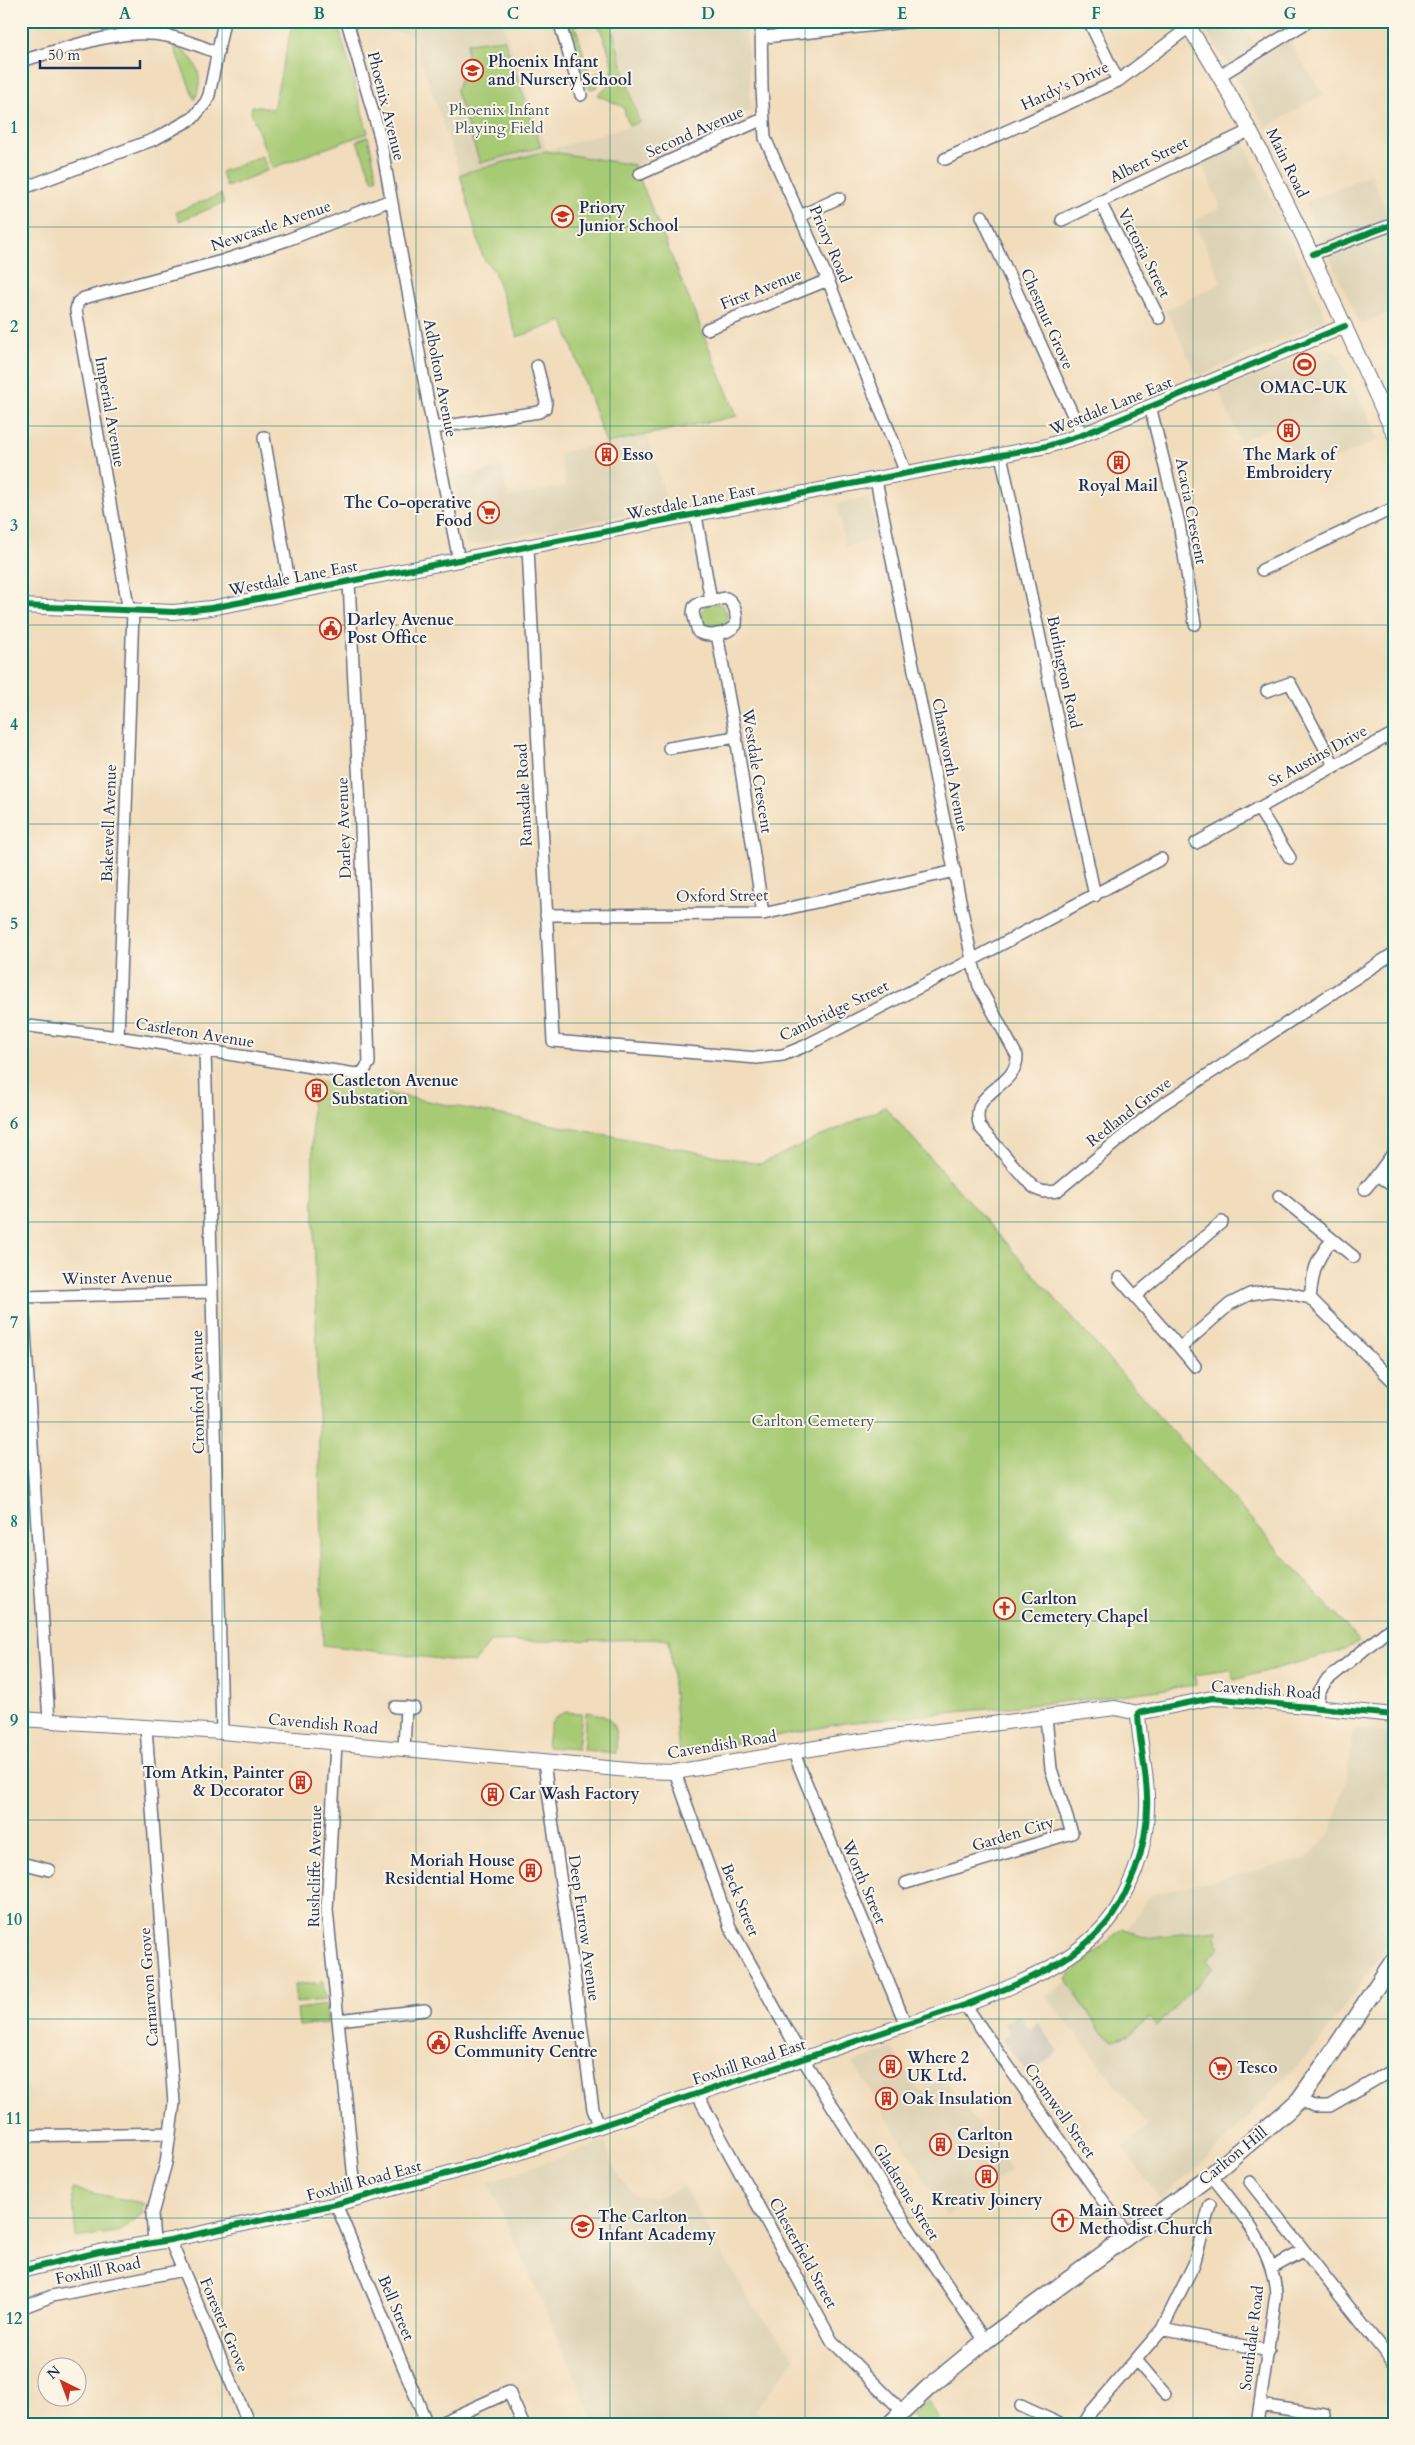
<svg xmlns="http://www.w3.org/2000/svg" width="1415" height="2445" viewBox="0 0 1415 2445" font-family="Cardo,serif">
<style>
.built{fill:#ded3b6}
.industrial{fill:#c8c4b8}
.green{fill:#a7ca74;stroke:#617c69}
.lines{fill:none;stroke-linecap:round;stroke-linejoin:round}
.minor-casing{stroke:#666c7f;stroke-width:14}
.tertiary-casing{stroke:#666c7f;stroke-width:16}
.secondary-casing{stroke:#666c7f;stroke-width:19}
.minor{stroke:#fff;stroke-width:11}
.tertiary{stroke:#fff;stroke-width:14}
.secondary{stroke:#fff;stroke-width:16}
.cycleway-casing{stroke:#fcf5e5;stroke-width:9}
.cycleway{stroke:#00873e;stroke-width:6}
.grid{fill:none;stroke:#0f766e;stroke-width:1;stroke-opacity:0.55}
.labels{text-anchor:middle;dominant-baseline:central;stroke-width:4;stroke-linejoin:round;paint-order:stroke}
.poi-label{font-size:16px;font-weight:bold;fill:#1b2f5e;stroke:#fcf5e5;text-anchor:start}
.street-label{font-size:16px;fill:#1b2f5e;stroke:#fcf5e5}
.park-label{font-size:16px;fill:#3e5664;stroke:#fcf5e5}
.neatline{fill:none;stroke:#0f766e;stroke-width:2}
.grid-label{font-size:16px;text-anchor:middle;font-weight:bold;fill:#0f766e}
</style>
<rect width="100%" height="100%" fill="#fcf5e5"/>
<filter id="ink" filterUnits="userSpaceOnUse"><feTurbulence type="fractalNoise" baseFrequency=".02" numOctaves="2"/><feDisplacementMap in="SourceGraphic" scale="10" xChannelSelector="R" yChannelSelector="G"/><feConvolveMatrix kernelMatrix="1 2 1 2 8 2 1 2 1" color-interpolation-filters="sRGB"/></filter>
<filter id="wash" filterUnits="userSpaceOnUse"><feTurbulence type="fractalNoise" baseFrequency=".0096" numOctaves="4" result="noise"/><feDisplacementMap in="SourceGraphic" scale="20" xChannelSelector="R" yChannelSelector="G"/><feGaussianBlur stdDeviation="1.12" result="paint"/><feColorMatrix in="noise" values="0 0 0 0 0 0 0 0 0 0 0 0 0 0 0 0 0 1.4 0 .05"/><feComposite in="paint" operator="in"/></filter>
<g filter="url(#wash)">
<rect width="100%" height="100%" fill="#f1dcbb"/>
<!-- built -->
<path class="built" d="M 358,21 L 502,21 L 547,150 L 641,123 L 612,21 L 746,21 L 751,110 L 634,166 L 737,416 L 648,435 L 668,506 L 467,546 L 454,478 L 502,468 L 509,497 L 566,486 L 559,453 L 606,443 L 563,321 L 517,337 L 494,271 L 483,258 L 460,174 L 412,34 L 360,27 Z
M 1219,21 L 1242,21 L 1262,56 L 1288,40 L 1323,94 L 1266,128 L 1206,30 Z
M 1244,142 L 1323,310 L 1324,318 L 1320,323 L 1198,376 L 1166,310 L 1222,283 L 1194,221 L 1221,207 L 1201,163 Z
M 1371,174 L 1386,212 L 1394,225 L 1394,311 L 1360,324 L 1305,203 Z
M 1323,348 L 1328,348 L 1338,354 L 1379,439 L 1318,467 L 1314,457 L 1293,467 L 1274,426 L 1240,441 L 1219,391 Z
M 869,497 L 877,539 L 845,546 L 837,503 Z
M 1354,1729 L 1394,1732 L 1394,1936 L 1319,2043 L 1198,2168 L 1160,2198 L 1122,2148 L 1148,2126 L 1046,1996 L 1069,1980 L 1125,1933 L 1150,1895 L 1306,1859 L 1330,1834 L 1347,1775 Z
M 892,2048 L 920,2092 L 944,2078 L 1011,2170 L 947,2215 L 853,2063 Z
M 604,2142 L 619,2178 L 634,2194 L 654,2198 L 684,2187 L 746,2295 L 795,2359 L 755,2410 L 768,2424 L 596,2424 L 488,2182 Z"/>
<!-- industrial -->
<path class="industrial" d="M 1018,2014 L 1029,2029 L 1038,2023 L 1059,2051 L 1028,2074 L 1002,2039 L 1010,2033 L 1004,2024 Z"/>
<!-- green -->
<path class="green" d="M 293,21 L 337,21 L 368,133 L 272,168 L 251,112 L 252,106 L 273,109 Z
M 565,21 L 574,21 L 590,76 L 600,72 L 602,75 L 597,87 L 590,89 L 581,81 Z
M 597,21 L 610,21 L 639,122 L 629,126 L 623,107 L 597,95 C 626,79 606,47 597,21 Z
M 504,39 L 541,147 L 480,163 L 456,91 L 466,64 L 467,43 Z
M 173,45 C 197,56 205,76 195,100 Z
M 368,136 L 377,178 L 373,181 L 357,141 Z
M 546,151 L 634,165 L 737,416 L 606,443 L 563,321 L 517,337 L 494,271 L 483,258 L 460,174 Z
M 262,156 L 268,170 L 227,187 L 221,172 Z
M 221,194 L 224,203 L 179,221 L 176,212 Z
M701 616a13 13 0 1 1 26 0a13 13 0 1 1-26 0Z
M 311,1079 L 760,1164 L 885,1107 L 1359,1641 L 1344,1650 L 1234,1680 L 1232,1670 L 1230,1670 L 1195,1675 L 1196,1685 L 1100,1698 L 845,1723 L 679,1754 L 669,1639 L 490,1642 L 474,1663 L 323,1645 Z
M 566,1712 L 582,1713 L 578,1749 L 547,1747 C 549,1730 548,1718 566,1712 Z
M 586,1712 C 615,1715 618,1727 616,1753 L 583,1750 Z
M 1123,1928 L 1144,1938 L 1217,1930 L 1216,1937 L 1220,1947 L 1207,1960 L 1213,1968 L 1157,2026 L 1149,2018 L 1130,2035 L 1113,2040 L 1100,2031 L 1066,1979 Z
M 323,1982 L 325,2000 L 296,2003 L 294,1985 Z
M 326,2005 L 328,2023 L 299,2026 L 297,2009 Z
M 72,2189 L 143,2203 L 142,2214 L 121,2231 L 76,2238 Z
M 929,2400 L 939,2424 L 919,2424 L 911,2416 Z"/>
</g>
<g filter="url(#ink)">
<g class="lines">
<defs>
<path id="minor" d="M 347,21 L 380,137 L 428,402 L 459,561
M 559,21 L 581,95
M 761,21 L 762,89 L 765,138 L 828,280 L 906,473
M 1089,21 L 1118,81
M 132,34 L 132,21
M 762,41 L 765,37 L 914,21
M 21,61 C 68,48 119,27 167,36 C 184,39 202,47 218,53
M 1219,76 L 1309,21
M 945,159 L 1118,81 L 1189,27
M 640,174 L 763,119
M 21,189 L 155,139 L 193,118 L 206,102 L 209,95 L 224,21
M 1100,202 L 1159,318
M 800,216 L 839,198
M 982,216 L 1082,435
M 1062,220 L 1251,130
M 1313,254 L 1394,224
M 707,329 L 828,280
M 1150,406 L 1179,523 L 1195,624
M 1382,409 L 1394,404
M 433,428 L 539,412 L 545,408 L 546,402 L 537,366
M 264,437 L 291,593
M 1001,455 L 1095,896
M 876,480 L 972,960 L 979,986 L 1017,1056 C 1017,1089 967,1090 980,1127 L 1029,1183 C 1038,1192 1044,1193 1057,1191 L 1157,1108 L 1394,953
M 696,516 L 711,601
M 528,548 L 553,1041 L 757,1058 L 783,1055 L 805,1046 L 972,960 L 1161,859
M 1262,570 L 1394,508
M 726,598 C 736,603 737,615 736,625 C 727,634 710,638 698,632 L 693,613 L 694,607 L 699,603 Z
M 129,611 L 76,310 L 78,302 L 84,298 L 222,261 L 287,240 L 391,200
M 717,634 L 736,737 L 763,914
M 1267,691 L 1290,683 L 1335,767
M 669,748 L 736,737
M 1258,808 L 1290,858
M 1196,843 L 1394,733
M 546,915 L 763,914 L 955,871
M 21,1025 L 118,1037 L 356,1074 L 363,1072 L 369,1063 L 361,826 L 349,582
M 118,1037 L 133,611
M 205,1051 L 212,1292 L 222,1732
M 1394,1152 L 1377,1175 L 1394,1187
M 1365,1189 L 1377,1175
M 1279,1196 L 1354,1257
M 21,1266 L 49,1722
M 1119,1278 L 1180,1348 L 1230,1304 L 1250,1294 L 1270,1291 L 1288,1293 L 1310,1298 L 1394,1382
M 1135,1296 L 1222,1222
M 22,1297 L 212,1292
M 1310,1298 C 1313,1272 1315,1260 1332,1240
M 1180,1348 L 1195,1366
M 395,1707 L 414,1708
M 1317,1707 L 1319,1692 L 1326,1681 L 1394,1625
M 146,1728 L 174,2103 L 166,2163 L 152,2214 L 154,2242
M 336,1743 L 327,1910 L 356,2199
M 404,1749 L 406,1707
M 793,1751 L 906,2025
M 544,1763 L 593,2109 L 600,2127
M 675,1772 L 730,1927 L 803,2059 L 906,2224 L 985,2341
M 21,1863 L 49,1870
M 906,1883 L 1072,1833 L 1051,1769 L 1046,1717
M 965,2005 L 1128,2236
M 338,2020 L 425,2010
M 697,2094 L 832,2341 L 903,2412
M 1299,2100 L 1314,2106 L 1330,2106 L 1394,2069
M 21,2136 L 170,2133
M 1211,2175 C 1239,2210 1273,2248 1276,2294 L 1257,2424
M 1250,2182 L 1394,2364
M 336,2204 L 427,2424
M 170,2240 L 249,2424
M 1272,2268 L 1303,2251
M 21,2308 L 52,2296 L 183,2270
M 1162,2329 L 1269,2351
M 1136,2360 L 1165,2394
M 1260,2405 L 1325,2415
M 1021,2406 L 1060,2424
M 438,2424 L 509,2392 L 523,2424
M 1084,2424 L 1091,2412 L 1162,2329 L 1194,2264 L 1210,2205"/>
<path id="tertiary" d="M 1185,21 C 1270,151 1329,294 1394,434
M 21,606 L 174,612 L 211,608 L 1047,446 L 1082,435 L 1345,326
M 21,1719 L 222,1732 L 639,1771 L 675,1772 L 845,1743 L 1115,1708 L 1138,1713 L 1212,1698 L 1235,1699 L 1394,1715
M 21,2271 L 99,2252 L 170,2240 L 336,2204 L 497,2160 L 965,2005 C 1017,1985 1079,1962 1113,1915 C 1122,1902 1129,1886 1135,1871 C 1144,1847 1148,1822 1147,1796 C 1146,1768 1139,1741 1138,1713"/>
<path id="secondary" d="M 890,2424 L 928,2388 L 985,2341 L 1211,2175 L 1286,2112 L 1299,2100 L 1330,2056 L 1394,1960"/>
</defs>
<!-- minor casing -->
<use href="#minor" class="minor-casing"/>
<!-- tertiary casing -->
<use href="#tertiary" class="tertiary-casing"/>
<!-- secondary casing -->
<use href="#secondary" class="secondary-casing"/>
<!-- minor -->
<use href="#minor" class="minor"/>
<!-- tertiary -->
<use href="#tertiary" class="tertiary"/>
<!-- secondary -->
<use href="#secondary" class="secondary"/>
<defs>
<path id="cycleway" d="M 1313,254 L 1394,224
M 21,606 L 174,612 L 211,608 L 1047,446 L 1082,435 L 1345,326
M 21,2271 L 99,2252 L 170,2240 L 336,2204 L 497,2160 L 965,2005 C 1017,1985 1079,1962 1113,1915 C 1122,1902 1129,1886 1135,1871 C 1144,1847 1148,1822 1147,1796 C 1146,1768 1139,1741 1138,1713 L 1212,1698 L 1394,1715"/>
</defs>
<!-- cycleway casing -->
<use href="#cycleway" class="cycleway-casing"/>
<!-- cycleway -->
<use href="#cycleway" class="cycleway"/>
</g>
</g>
<!-- grid -->
<path class="grid" d="M 222,21 L 222,2424M 416,21 L 416,2424M 610,21 L 610,2424M 805,21 L 805,2424M 999,21 L 999,2424M 1193,21 L 1193,2424M 21,227 L 1394,227M 21,426 L 1394,426M 21,625 L 1394,625M 21,824 L 1394,824M 21,1023 L 1394,1023M 21,1222 L 1394,1222M 21,1422 L 1394,1422M 21,1621 L 1394,1621M 21,1820 L 1394,1820M 21,2019 L 1394,2019M 21,2218 L 1394,2218"/>
<!-- icons -->
<defs>
<symbol id="school-ring" viewBox="-11 -11 22 22"><circle r="9.5" fill="#fcf5e5" stroke="#c8321e" stroke-width="1.5"/><path d="M0-5L7-2L0 1L-7-2ZM-4 1L0 2.5L4 1V4Q0 6-4 4Z" fill="#c8321e"/></symbol>
<symbol id="stadium-ring" viewBox="-11 -11 22 22"><circle r="9.5" fill="#fcf5e5" stroke="#c8321e" stroke-width="1.5"/><path d="M0-5a6.5 5 0 1 0 0 10a6.5 5 0 1 0 0-10ZM-3.5-1.8h7v3.6h-7Z" fill="#c8321e"/></symbol>
<symbol id="building-ring" viewBox="-11 -11 22 22"><circle r="9.5" fill="#fcf5e5" stroke="#c8321e" stroke-width="1.5"/><path d="M-4-6H4V6H1V3H-1V6H-4ZM-2.5-4.3h1.7v1.8h-1.7ZM.8-4.3h1.7v1.8H.8ZM-2.5-1h1.7V.8h-1.7ZM.8-1h1.7V.8H.8Z" fill="#c8321e"/></symbol>
<symbol id="supermarket-ring" viewBox="-11 -11 22 22"><circle r="9.5" fill="#fcf5e5" stroke="#c8321e" stroke-width="1.5"/><path d="M-6-5.5h2.5l.6 2H6L4.5 2H-2.5L-4.4-4H-6ZM-1.5 3.2a1.3 1.3 0 1 0 .1 0ZM3 3.2a1.3 1.3 0 1 0 .1 0Z" fill="#c8321e"/></symbol>
<symbol id="civic-ring" viewBox="-11 -11 22 22"><circle r="9.5" fill="#fcf5e5" stroke="#c8321e" stroke-width="1.5"/><path d="M-.6-6.5H3V-4.5H.6V-3L4-1V1h2V6H-6V1h2V-1L-.6-3ZM-1.2 2.5V6h2.4V2.5Z" fill="#c8321e"/></symbol>
<symbol id="church-ring" viewBox="-11 -11 22 22"><circle r="9.5" fill="#fcf5e5" stroke="#c8321e" stroke-width="1.5"/><path d="M-1.2-6h2.4v3.5h3.3v2.4h-3.3V6h-2.4V-.1h-3.3v-2.4h3.3Z" fill="#c8321e"/></symbol>
</defs>
<g fill-rule="evenodd">
<use href="#school-ring" x="460" y="58" width="25" height="25"/>
<use href="#school-ring" x="550" y="204" width="25" height="25"/>
<use href="#stadium-ring" x="1292" y="352" width="25" height="25"/>
<use href="#building-ring" x="1276" y="418" width="25" height="25"/>
<use href="#building-ring" x="594" y="442" width="25" height="25"/>
<use href="#building-ring" x="1106" y="450" width="25" height="25"/>
<use href="#supermarket-ring" x="476" y="500" width="25" height="25"/>
<use href="#civic-ring" x="318" y="616" width="25" height="25"/>
<use href="#building-ring" x="304" y="1078" width="25" height="25"/>
<use href="#church-ring" x="992" y="1596" width="25" height="25"/>
<use href="#building-ring" x="288" y="1770" width="25" height="25"/>
<use href="#building-ring" x="480" y="1782" width="25" height="25"/>
<use href="#building-ring" x="518" y="1858" width="25" height="25"/>
<use href="#civic-ring" x="426" y="2030" width="25" height="25"/>
<use href="#building-ring" x="878" y="2054" width="25" height="25"/>
<use href="#supermarket-ring" x="1208" y="2056" width="25" height="25"/>
<use href="#building-ring" x="874" y="2086" width="25" height="25"/>
<use href="#building-ring" x="928" y="2132" width="25" height="25"/>
<use href="#building-ring" x="974" y="2164" width="25" height="25"/>
<use href="#church-ring" x="1050" y="2208" width="25" height="25"/>
<use href="#school-ring" x="570" y="2214" width="25" height="25"/>
</g>
<g class="labels">
<!-- poi labels -->
<g class="poi-label">
<text x="488" y="62">Phoenix Infant<tspan x="488" dy="18">and Nursery School</tspan></text>
<text x="579" y="208">Priory<tspan x="579" dy="18">Junior School</tspan></text>
<text x="1304" y="388" text-anchor="middle">OMAC-UK</text>
<text x="622" y="455">Esso</text>
<text x="1289" y="455" text-anchor="middle">The Mark of<tspan x="1289" dy="18">Embroidery</tspan></text>
<text x="1118" y="486" text-anchor="middle">Royal Mail</text>
<text x="472" y="503" text-anchor="end">The Co-operative<tspan x="472" dy="18">Food</tspan></text>
<text x="347" y="620">Darley Avenue<tspan x="347" dy="18">Post Office</tspan></text>
<text x="332" y="1081">Castleton Avenue<tspan x="332" dy="18">Substation</tspan></text>
<text x="1021" y="1599">Carlton<tspan x="1021" dy="18">Cemetery Chapel</tspan></text>
<text x="284" y="1773" text-anchor="end">Tom Atkin, Painter<tspan x="284" dy="18">&amp; Decorator</tspan></text>
<text x="509" y="1794">Car Wash Factory</text>
<text x="515" y="1861" text-anchor="end">Moriah House<tspan x="515" dy="18">Residential Home</tspan></text>
<text x="454" y="2034">Rushcliffe Avenue<tspan x="454" dy="18">Community Centre</tspan></text>
<text x="907" y="2058">Where 2<tspan x="907" dy="18">UK Ltd.</tspan></text>
<text x="1237" y="2068">Tesco</text>
<text x="902" y="2099">Oak Insulation</text>
<text x="957" y="2135">Carlton<tspan x="957" dy="18">Design</tspan></text>
<text x="987" y="2200" text-anchor="middle">Kreativ Joinery</text>
<text x="1079" y="2211">Main Street<tspan x="1079" dy="18">Methodist Church</tspan></text>
<text x="598" y="2217">The Carlton<tspan x="598" dy="18">Infant Academy</tspan></text>
</g>
<!-- street labels -->
<g class="street-label">
<text transform="translate(1065 86) rotate(-25)">Hardy's Drive</text>
<text transform="translate(386 106) rotate(76)">Phoenix Avenue</text>
<text transform="translate(695 132) rotate(-24)">Second Avenue</text>
<text transform="translate(1149 160) rotate(-26)">Albert Street</text>
<text transform="translate(1287 163) rotate(64)">Main Road</text>
<text transform="translate(271 226) rotate(-19)">Newcastle Avenue</text>
<text transform="translate(830 244) rotate(67)">Priory Road</text>
<text transform="translate(1144 253) rotate(63)">Victoria Street</text>
<text transform="translate(761 289) rotate(-22)">First Avenue</text>
<text transform="translate(1047 319) rotate(66)">Chestnut Grove</text>
<text transform="translate(440 378) rotate(79)">Adbolton Avenue</text>
<text transform="translate(1111 406) rotate(-22)">Westdale Lane East</text>
<text transform="translate(110 412) rotate(80)">Imperial Avenue</text>
<text transform="translate(691 502) rotate(-11)">Westdale Lane East</text>
<text transform="translate(1191 511) rotate(79)">Acacia Crescent</text>
<text transform="translate(293 578) rotate(-11)">Westdale Lane East</text>
<text transform="translate(1064 672) rotate(78)">Burlington Road</text>
<text transform="translate(1318 756) rotate(-29)">St Austins Drive</text>
<text transform="translate(950 765) rotate(79)">Chatsworth Avenue</text>
<text transform="translate(757 771) rotate(81)">Westdale Crescent</text>
<text transform="translate(524 795) rotate(-93)">Ramsdale Road</text>
<text transform="translate(109 823) rotate(-88)">Bakewell Avenue</text>
<text transform="translate(344 828) rotate(-92)">Darley Avenue</text>
<text transform="translate(722 896) rotate(-1)">Oxford Street</text>
<text transform="translate(834 1011) rotate(-26)">Cambridge Street</text>
<text transform="translate(195 1033) rotate(9)">Castleton Avenue</text>
<text transform="translate(1129 1112) rotate(-38)">Redland Grove</text>
<text transform="translate(117 1278) rotate(-1)">Winster Avenue</text>
<text transform="translate(198 1392) rotate(-91)">Cromford Avenue</text>
<text transform="translate(1266 1690) rotate(4)">Cavendish Road</text>
<text transform="translate(323 1724) rotate(5)">Cavendish Road</text>
<text transform="translate(722 1745) rotate(-9)">Cavendish Road</text>
<text transform="translate(1013 1834) rotate(-17)">Garden City</text>
<text transform="translate(315 1866) rotate(-89)">Rushcliffe Avenue</text>
<text transform="translate(864 1882) rotate(67)">Worth Street</text>
<text transform="translate(740 1900) rotate(68)">Beck Street</text>
<text transform="translate(584 1928) rotate(82)">Deep Furrow Avenue</text>
<text transform="translate(149 1987) rotate(-94)">Carnarvon Grove</text>
<text transform="translate(749 2062) rotate(-18)">Foxhill Road East</text>
<text transform="translate(1060 2111) rotate(55)">Cromwell Street</text>
<text transform="translate(1233 2156) rotate(-39)">Carlton Hill</text>
<text transform="translate(364 2181) rotate(-15)">Foxhill Road East</text>
<text transform="translate(906 2192) rotate(58)">Gladstone Street</text>
<text transform="translate(803 2253) rotate(61)">Chesterfield Street</text>
<text transform="translate(98 2271) rotate(-11)">Foxhill Road</text>
<text transform="translate(396 2308) rotate(67)">Bell Street</text>
<text transform="translate(224 2325) rotate(67)">Forester Grove</text>
<text transform="translate(1252 2338) rotate(-83)">Southdale Road</text>
</g>
<!-- park labels -->
<g class="park-label">
<text x="499" y="110">Phoenix Infant<tspan x="499" dy="18">Playing Field</tspan></text>
<text x="813" y="1421">Carlton Cemetery</text>
</g>
</g>
<!-- margin -->
<rect width="1415" height="2445" fill="none" stroke="#fcf5e5" stroke-width="55"/>
<!-- north arrow -->
<g transform="translate(62 2382) rotate(318)"><circle r="24" fill="#fcf5e5" stroke="#a2a6af"/>
<path d="M0-4L9 19L0 12L-9 19Z" fill="#c8321e"/>
<text y="-8" font-size="14" font-weight="bold" text-anchor="middle" fill="#1b2f5e">N</text>
</g>
<!-- scale -->
<path d="M40 60v8h100v-8" fill="none" stroke="#1b2f5e" stroke-width="2.5"/>
<text x="48" y="60" font-size="15" fill="#1b2f5e" stroke="#fcf5e5" stroke-width="4" paint-order="stroke">50 m</text>
<rect x="28" y="28" width="1360" height="2390" class="neatline"/>
<g class="grid-label">
<text x="125" y="19">A</text>
<text x="319" y="19">B</text>
<text x="513" y="19">C</text>
<text x="708" y="19">D</text>
<text x="902" y="19">E</text>
<text x="1096" y="19">F</text>
<text x="1290" y="19">G</text>
<text x="14" y="133">1</text>
<text x="14" y="332">2</text>
<text x="14" y="531">3</text>
<text x="14" y="730">4</text>
<text x="14" y="929">5</text>
<text x="14" y="1129">6</text>
<text x="14" y="1328">7</text>
<text x="14" y="1527">8</text>
<text x="14" y="1726">9</text>
<text x="14" y="1925">10</text>
<text x="14" y="2124">11</text>
<text x="14" y="2324">12</text>
</g>
</svg>
